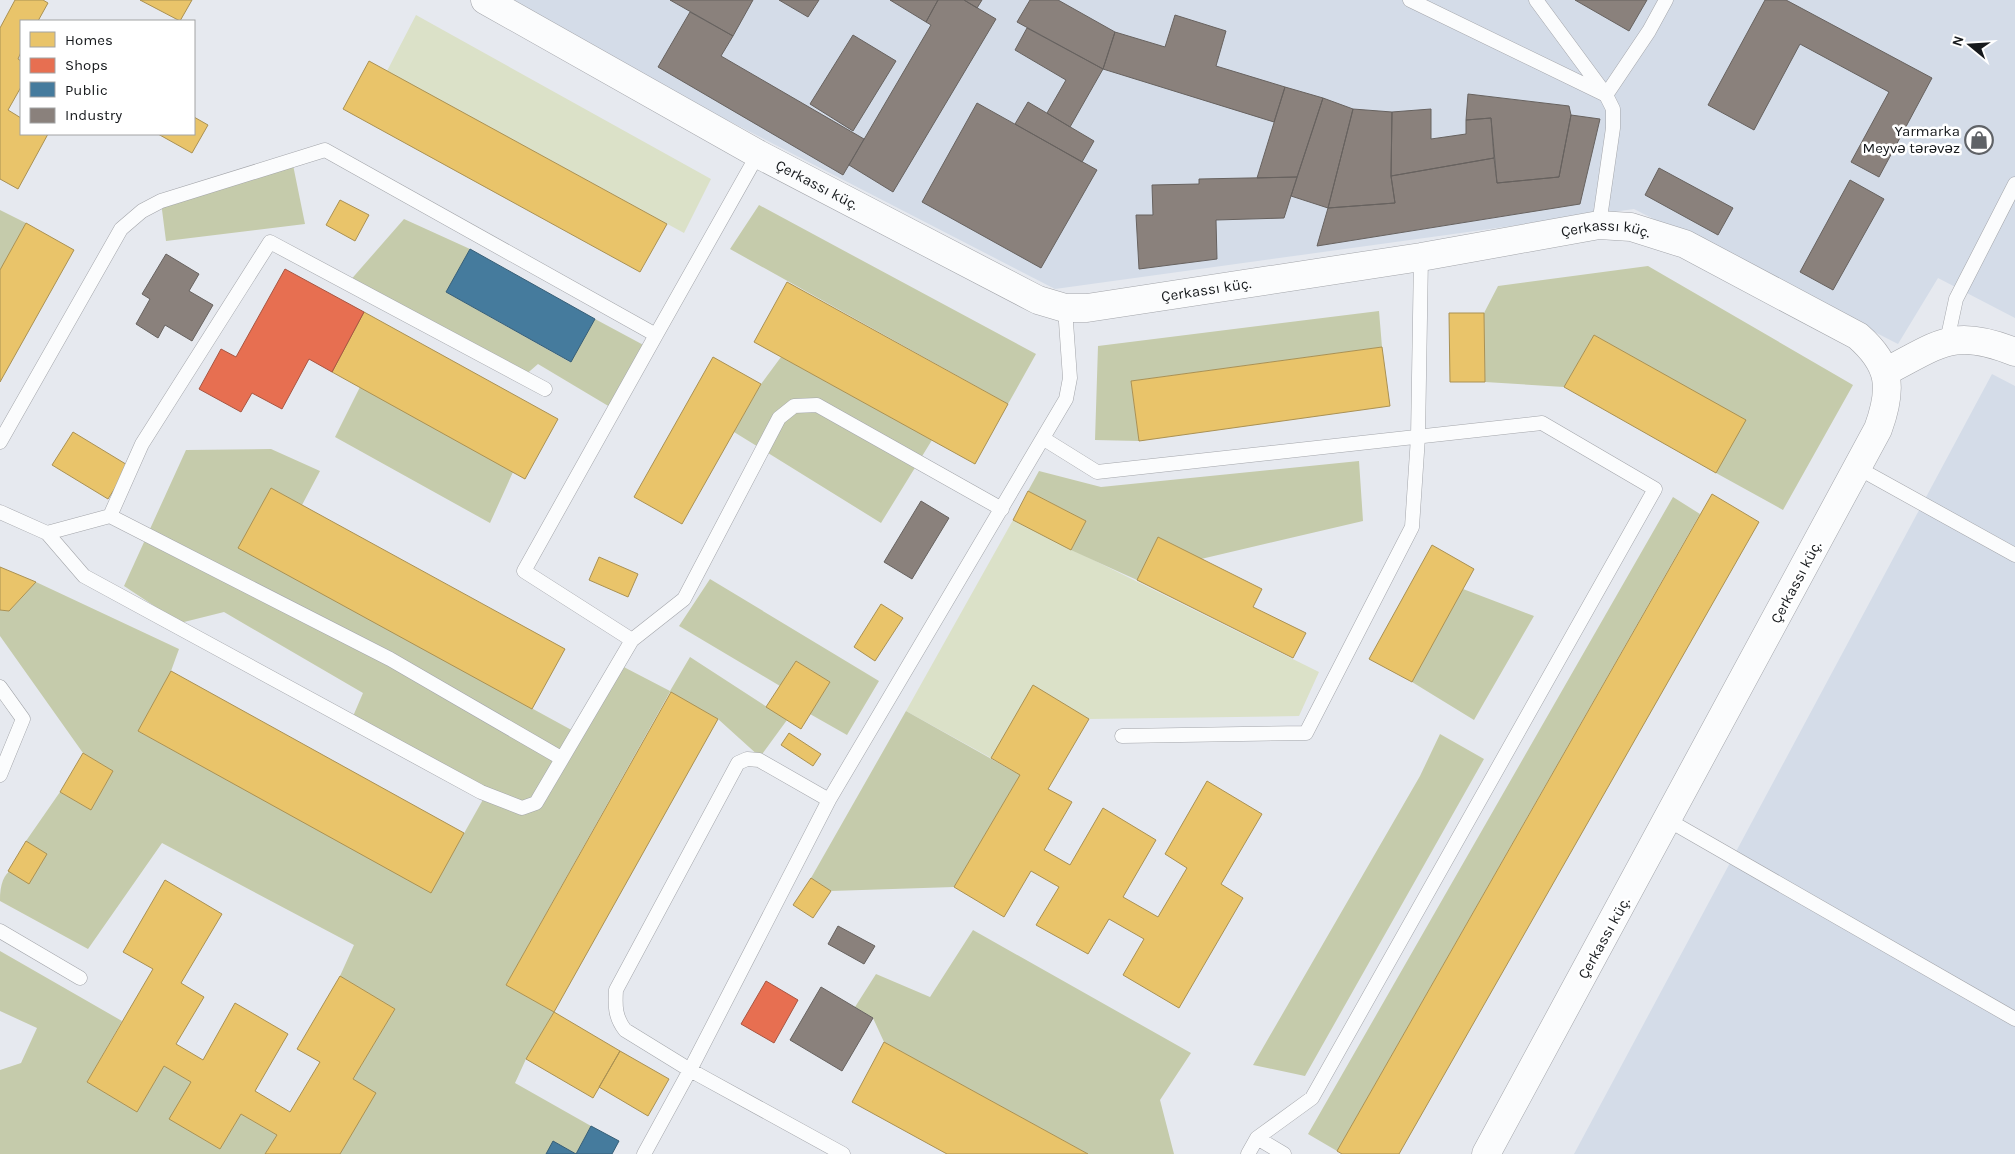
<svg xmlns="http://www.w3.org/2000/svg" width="2015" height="1154" viewBox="0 0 2015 1154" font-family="Karla,sans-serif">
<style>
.built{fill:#d4dce8}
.green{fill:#dbe1c8}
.forest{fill:#c5cbab}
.homes{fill:#e9c46a;stroke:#aa9153}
.shops{fill:#e76f51;stroke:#a85541}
.public{fill:#457b9d;stroke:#375e76}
.industry{fill:#8a817c;stroke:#67625f}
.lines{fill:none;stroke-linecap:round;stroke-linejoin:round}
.lane-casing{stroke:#a3a5aa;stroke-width:15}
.street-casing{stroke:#a3a5aa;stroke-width:29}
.secondary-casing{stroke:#a3a5aa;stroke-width:29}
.lane{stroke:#fbfcfd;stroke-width:14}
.street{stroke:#fbfcfd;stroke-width:28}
.secondary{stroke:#fbfcfd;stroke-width:28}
.labels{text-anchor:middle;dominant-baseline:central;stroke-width:5;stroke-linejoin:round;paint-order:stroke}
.poi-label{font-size:15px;fill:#16191c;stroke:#fff;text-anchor:end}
.street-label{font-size:15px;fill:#16191c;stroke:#fff}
</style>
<rect width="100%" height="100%" fill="#e6e9ef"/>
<!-- built -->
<path class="built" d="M 506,0 L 2015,0 L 2015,318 L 1938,278 L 1898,344 L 1634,209 L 1055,289 L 504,5 Z
M 1992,374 L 2015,386 L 2015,1154 L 1574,1154 Z"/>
<!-- green -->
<path class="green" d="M 416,15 L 711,179 L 684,233 L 387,71 Z
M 1013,520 L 1319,672 L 1299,716 L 1089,719 L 1033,686 L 991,758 L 906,711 Z"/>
<!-- forest -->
<path class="forest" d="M 292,160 L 305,224 L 166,241 L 161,202 Z
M 759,205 L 1036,354 L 1008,404 L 730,249 Z
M 0,210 L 26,223 L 0,270 Z
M 404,219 L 470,249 L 446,292 L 570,362 L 595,319 L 649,348 L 615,410 L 538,364 L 523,377 L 348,283 Z
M 1648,266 L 1853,385 L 1783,510 L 1716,473 L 1745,420 L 1594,335 L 1564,387 L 1485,382 L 1484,313 L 1498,286 Z
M 1379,311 L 1382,347 L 1131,381 L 1139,441 L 1095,440 L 1098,346 Z
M 781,357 L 932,440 L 881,523 L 734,432 L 761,384 Z
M 360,387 L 513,472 L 490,523 L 335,437 Z
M 271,449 L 320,471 L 302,505 L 271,488 L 239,548 L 577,733 L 618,664 L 670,691 L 690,657 L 787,720 L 760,757 L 718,719 L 670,692 L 506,985 L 554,1012 L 526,1059 L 515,1083 L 591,1126 L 576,1154 L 554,1142 L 546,1154 L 340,1154 L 353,1079 L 395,1009 L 340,976 L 354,945 L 162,843 L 88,949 L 0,901 C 0,865 17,867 46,854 L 26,841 L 60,792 L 91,810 L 113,771 L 83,753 L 0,636 L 0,610 L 9,611 L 36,582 L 179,649 L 171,671 L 138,731 L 431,892 L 485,796 L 348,728 L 363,693 L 224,612 L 180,623 L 124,586 L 186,450 Z
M 1359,461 L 1363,521 L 1201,559 L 1158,537 L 1137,580 L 1071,550 L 1086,521 L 1028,491 L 1039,471 L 1101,487 Z
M 1673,497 L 1700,514 L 1337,1151 L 1308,1134 Z
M 710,579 L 879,681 L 847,735 L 810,714 L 830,682 L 796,661 L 780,686 L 679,626 Z
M 1463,589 L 1534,616 L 1474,720 L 1412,682 Z
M 906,711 L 1020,775 L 954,887 L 831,891 L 811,878 Z
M 1440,734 L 1484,759 L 1305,1076 L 1253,1065 L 1420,776 Z
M 973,930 L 1191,1053 L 1160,1100 L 1174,1154 L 1088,1154 L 884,1042 L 873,1018 L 855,1007 L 876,974 L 930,997 Z
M 0,951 L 122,1021 L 87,1082 L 137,1112 L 164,1066 L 191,1082 L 170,1119 L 220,1149 L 241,1114 L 277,1135 L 265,1154 L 0,1154 L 0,1070 L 21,1063 L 37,1028 L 0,1011 Z"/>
<!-- homes -->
<path class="homes" d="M 15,0 L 43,0 L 48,3 L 38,21 L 21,21 L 21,52 L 18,59 L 21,61 L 21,87 L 8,110 L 21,118 L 21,134 L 48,134 L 18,189 L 0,179 L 0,28 Z
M 140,0 L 192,0 L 180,21 Z
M 369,61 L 667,224 L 640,272 L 343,109 Z
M 194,117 L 208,125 L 192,153 L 158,134 L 194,134 Z
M 340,200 L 369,215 L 355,241 L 326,225 Z
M 26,223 L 74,250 L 0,382 L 0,270 Z
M 787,282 L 1008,404 L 975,464 L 754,342 Z
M 364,312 L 558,419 L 525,479 L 332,372 Z
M 1449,313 L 1484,313 L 1485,382 L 1450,382 Z
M 1594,335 L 1746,420 L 1716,473 L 1564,387 Z
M 1382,347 L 1390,406 L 1139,441 L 1131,381 Z
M 713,357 L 761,384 L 682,524 L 634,497 Z
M 73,432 L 129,466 L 108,499 L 52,465 Z
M 271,488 L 565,649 L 532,709 L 238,548 Z
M 1028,491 L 1086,521 L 1071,550 L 1013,520 Z
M 1712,494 L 1759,522 L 1399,1154 L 1342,1154 L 1337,1151 Z
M 1158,537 L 1262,589 L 1253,607 L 1306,633 L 1293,658 L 1137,580 Z
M 1432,545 L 1474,569 L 1412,682 L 1369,659 Z
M 599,557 L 638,574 L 628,597 L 589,580 Z
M 0,567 L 36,582 L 9,611 L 0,610 Z
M 881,604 L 903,618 L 875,661 L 854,647 Z
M 796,661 L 830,682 L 801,729 L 766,707 Z
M 171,671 L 464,833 L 431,893 L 138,731 Z
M 1033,685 L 1089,719 L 1048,789 L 1072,802 L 1044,850 L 1070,865 L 1103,808 L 1156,840 L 1123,897 L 1158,917 L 1187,868 L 1165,854 L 1207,781 L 1262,814 L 1221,884 L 1243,898 L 1179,1008 L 1123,975 L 1144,939 L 1109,919 L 1088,954 L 1036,925 L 1059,887 L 1031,871 L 1004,917 L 954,887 L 1020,775 L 991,758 Z
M 671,692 L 718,719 L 554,1012 L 506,985 Z
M 789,733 L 821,754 L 813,766 L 781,745 Z
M 83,753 L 113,771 L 91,810 L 60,792 Z
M 26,841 L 47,854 L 29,884 L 8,871 Z
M 811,878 L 831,891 L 813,918 L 793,905 Z
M 165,880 L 222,914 L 181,983 L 204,997 L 176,1044 L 203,1060 L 235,1003 L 288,1034 L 255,1091 L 290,1112 L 320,1062 L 297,1049 L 340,976 L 395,1009 L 353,1079 L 376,1093 L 340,1154 L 265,1154 L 277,1135 L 241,1114 L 220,1149 L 169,1119 L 191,1082 L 164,1066 L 137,1112 L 87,1082 L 153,969 L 123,952 Z
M 554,1012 L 620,1051 L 593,1098 L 526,1059 Z
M 884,1042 L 1088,1154 L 947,1154 L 852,1102 Z
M 620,1051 L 669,1079 L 648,1116 L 599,1087 Z"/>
<!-- shops -->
<path class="shops" d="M 285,269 L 364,312 L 332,372 L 309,359 L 282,409 L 252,393 L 241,412 L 199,389 L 221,349 L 236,357 Z
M 766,981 L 798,1000 L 774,1043 L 741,1024 Z"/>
<!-- public -->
<path class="public" d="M 470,249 L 595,319 L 571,362 L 446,292 Z
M 591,1126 L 619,1141 L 612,1154 L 546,1154 L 553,1141 L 576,1154 Z"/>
<!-- industry -->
<path class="industry" d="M 670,0 L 753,0 L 733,36 Z
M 779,0 L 819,0 L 808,17 Z
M 890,0 L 938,0 L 926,22 Z
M 938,0 L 964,0 L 996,19 L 893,192 L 849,165 L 931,25 L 926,22 Z
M 964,0 L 982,0 L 977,8 Z
M 1030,0 L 1058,0 L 1115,32 L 1103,69 L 1017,22 Z
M 1575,0 L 1647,0 L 1629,31 Z
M 1765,0 L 1786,0 L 1932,78 L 1879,177 L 1851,162 L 1889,92 L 1800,44 L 1754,130 L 1708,105 Z
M 690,12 L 733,36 L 721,56 L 864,139 L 843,175 L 658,67 Z
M 1175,15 L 1226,31 L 1216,66 L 1285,87 L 1274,122 L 1103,69 L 1115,32 L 1165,47 Z
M 1027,28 L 1103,69 L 1070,127 L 1047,113 L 1066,80 L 1015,50 Z
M 853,35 L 896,61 L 853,131 L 810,104 Z
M 1285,87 L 1323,98 L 1297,177 L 1257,178 Z
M 1468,94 L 1569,106 L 1571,115 L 1559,177 L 1497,183 L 1491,118 L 1466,120 Z
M 1323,98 L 1353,109 L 1328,208 L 1291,196 Z
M 1028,102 L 1094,141 L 1082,162 L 1015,124 Z
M 977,103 L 1097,170 L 1041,268 L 922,202 Z
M 1353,109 L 1392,112 L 1391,176 L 1395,203 L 1328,208 Z
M 1431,109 L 1431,139 L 1466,134 L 1466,120 L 1491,118 L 1494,158 L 1391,176 L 1392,112 Z
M 1571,115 L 1600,119 L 1580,204 L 1317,246 L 1328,208 L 1395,203 L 1391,176 L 1494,158 L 1497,183 L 1559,177 Z
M 1659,168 L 1733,208 L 1718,235 L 1645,195 Z
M 1297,177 L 1284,218 L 1216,220 L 1217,259 L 1139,269 L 1136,215 L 1153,215 L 1152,185 L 1199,184 L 1199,179 Z
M 1850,180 L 1884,199 L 1833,290 L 1800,272 Z
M 166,254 L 199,274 L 189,291 L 213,305 L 192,341 L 165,325 L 158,338 L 136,324 L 150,299 L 142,294 Z
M 921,501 L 949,518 L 912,579 L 884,562 Z
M 838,926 L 875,946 L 864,964 L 828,944 Z
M 821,987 L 873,1018 L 842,1071 L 790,1040 Z"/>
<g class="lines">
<defs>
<path id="lane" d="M 1410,0 L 1606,95 L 1613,109 L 1613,128 L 1599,225
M 1536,0 L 1606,95 L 1649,31 L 1666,0
M 1947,341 L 1956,299 L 2015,184
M 1044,439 L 1097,472 L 1542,423 L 1655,489 L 1312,1098 L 1257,1138 L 1248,1154
M 0,442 L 121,229 L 142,211 L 161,201 L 325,150 L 656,335 L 758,154
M 1858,468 L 2015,555
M 0,512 L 47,533 L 84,576 L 481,792 L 522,808 L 536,803 L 632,640 L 524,571 L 656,335
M 110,516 L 142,444 L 270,242 L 545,389
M 47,533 L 110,516 L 390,659 L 561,758
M 632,640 L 684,599 L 779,418 L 794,406 L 817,405 L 1002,509
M 0,687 L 23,719 L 0,775
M 1122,736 L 1306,733 L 1412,527 L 1418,437 L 1421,257
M 829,800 L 759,760 L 747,759 L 738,763 L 616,990 C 615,1006 615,1017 625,1030 L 690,1070 L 843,1154
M 1668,820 L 2015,1019
M 0,931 L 80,978
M 1257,1138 L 1284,1154
M 644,1154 L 690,1070 L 829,800 L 1066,399 L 1070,378 L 1065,308"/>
<path id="street" d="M 1885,372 C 1940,344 1953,327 2015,352"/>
<g id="secondary">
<path id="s1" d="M 485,0 L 758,154 L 1038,300 L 1065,308 L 1087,308 L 1421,257 L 1599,225 L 1631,227 L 1685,244 L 1858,336 C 1891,365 1893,388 1878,429 L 1486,1154"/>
</g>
</defs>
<!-- lane casing -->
<use href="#lane" class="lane-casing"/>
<!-- street casing -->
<use href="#street" class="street-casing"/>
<!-- secondary casing -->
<use href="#secondary" class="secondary-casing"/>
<!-- lane -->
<use href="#lane" class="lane"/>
<!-- street -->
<use href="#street" class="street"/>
<!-- secondary -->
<use href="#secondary" class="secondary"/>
</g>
<!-- icons -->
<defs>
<symbol id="shop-ring" viewBox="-11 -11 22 22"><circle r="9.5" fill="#fff" stroke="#5f6266" stroke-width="1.5"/><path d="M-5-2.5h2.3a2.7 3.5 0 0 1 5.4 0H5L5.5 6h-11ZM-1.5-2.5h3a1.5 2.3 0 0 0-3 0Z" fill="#5f6266"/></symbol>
</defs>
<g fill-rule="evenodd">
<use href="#shop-ring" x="1963" y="124" width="32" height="32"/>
</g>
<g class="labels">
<!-- poi labels -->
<g class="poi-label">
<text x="1960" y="131">Yarmarka<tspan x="1960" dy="17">Meyvә tәrәvәz</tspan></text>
</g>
<!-- street labels -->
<g class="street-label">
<text stroke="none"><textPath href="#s1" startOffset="380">Çerkassı küç.</textPath></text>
<text stroke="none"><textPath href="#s1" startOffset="1205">Çerkassı küç.</textPath></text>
<text stroke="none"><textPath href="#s1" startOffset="800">Çerkassı küç.</textPath></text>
<text transform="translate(1796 582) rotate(-62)">Çerkassı küç.</text>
<text transform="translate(1604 938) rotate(-61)">Çerkassı küç.</text>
</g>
</g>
<!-- legend -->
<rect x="20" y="20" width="175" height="115" fill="#ffffff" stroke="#a2a3a4"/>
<rect x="30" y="32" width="25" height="15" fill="#e9c46a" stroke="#a2a3a4"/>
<text x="65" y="45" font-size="15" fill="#16191c">Homes</text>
<rect x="30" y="58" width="25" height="15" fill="#e76f51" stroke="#a2a3a4"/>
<text x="65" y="70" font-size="15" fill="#16191c">Shops</text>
<rect x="30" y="82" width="25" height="15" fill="#457b9d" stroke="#a2a3a4"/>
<text x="65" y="95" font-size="15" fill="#16191c">Public</text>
<rect x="30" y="108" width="25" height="15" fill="#8a817c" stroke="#a2a3a4"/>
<text x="65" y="120" font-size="15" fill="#16191c">Industry</text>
<!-- north arrow -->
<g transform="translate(1970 45) rotate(288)" stroke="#ffffff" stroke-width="4" paint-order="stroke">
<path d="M0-4L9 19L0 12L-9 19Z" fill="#16191c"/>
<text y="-8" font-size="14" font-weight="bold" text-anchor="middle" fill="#16191c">N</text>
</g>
</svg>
